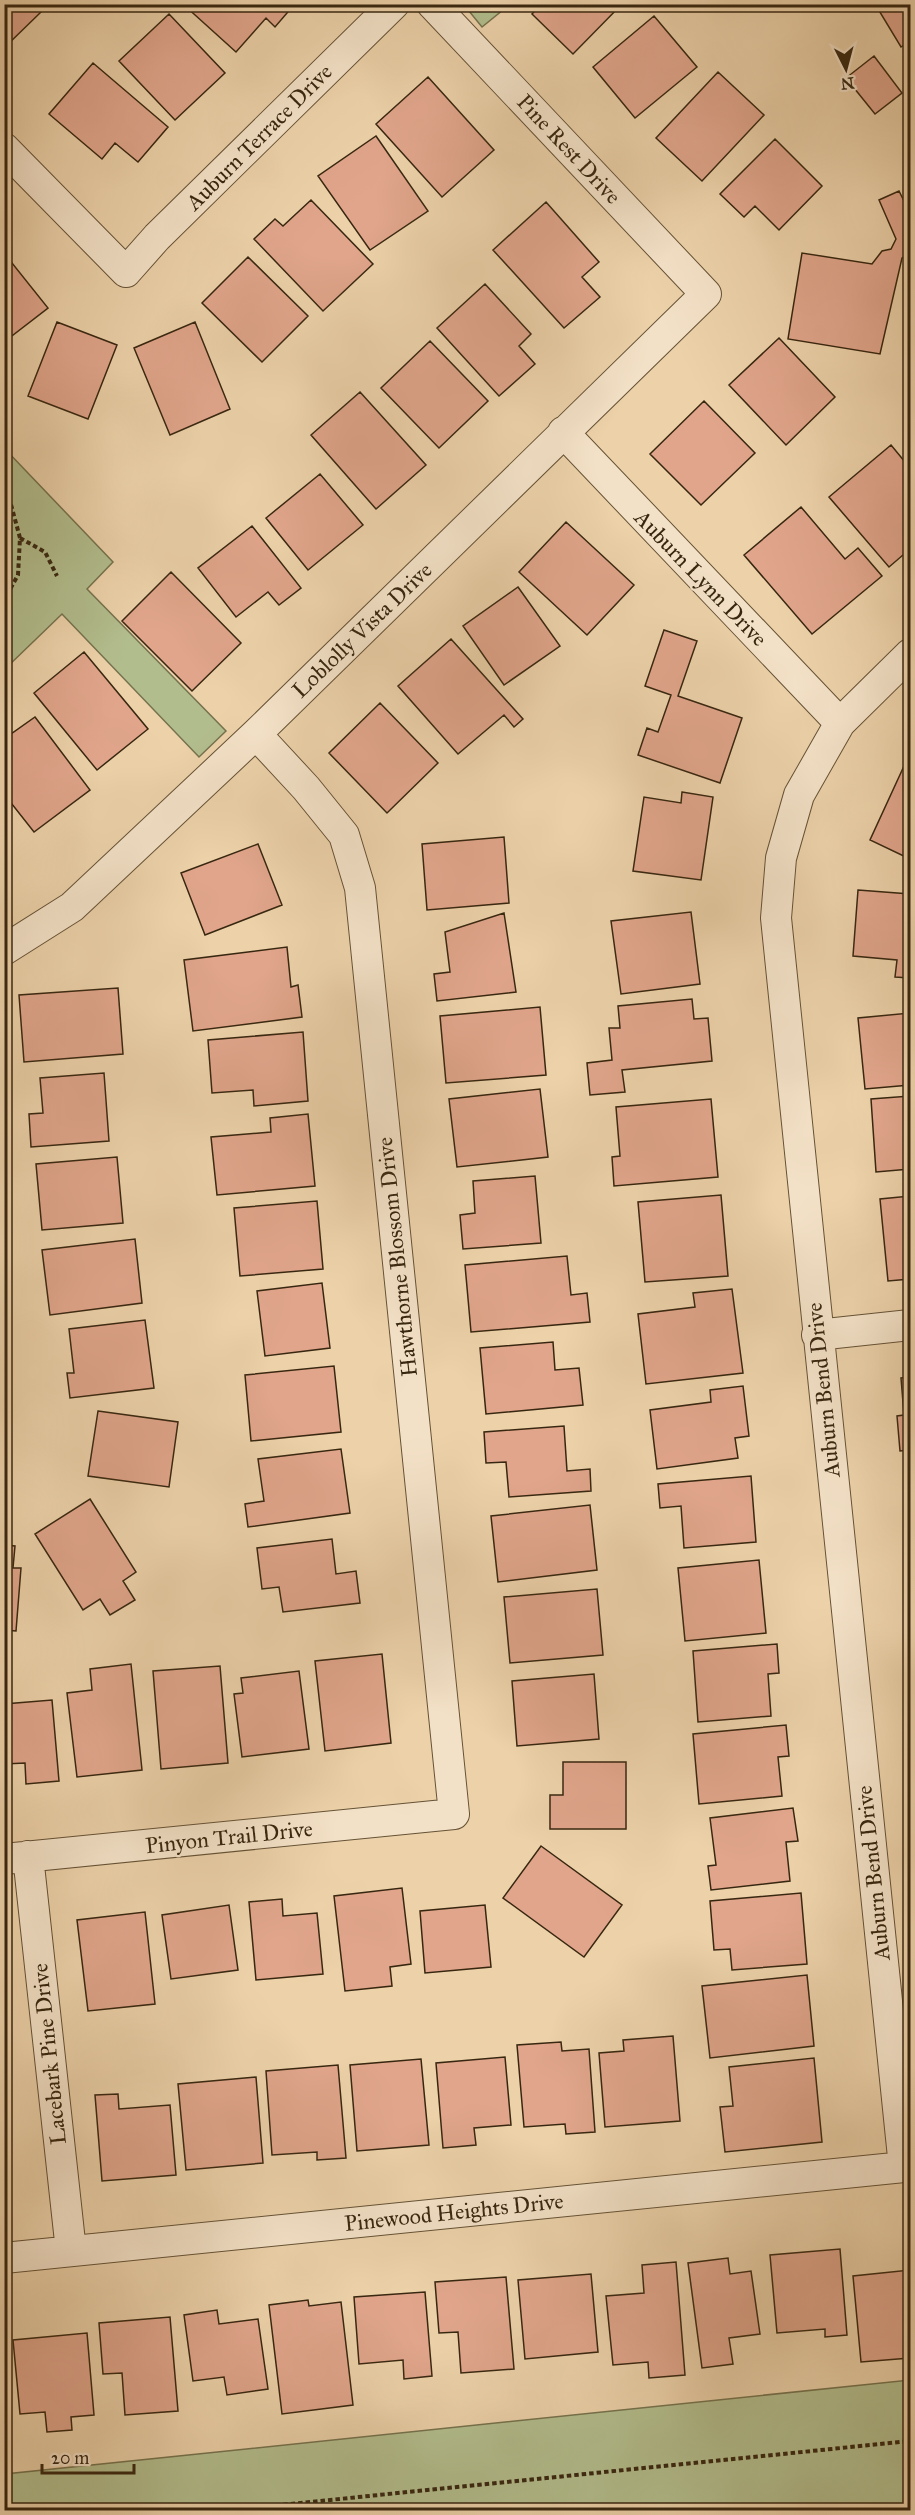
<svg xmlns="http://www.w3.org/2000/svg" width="915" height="2515" viewBox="0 0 915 2515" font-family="'IM FELL Great Primer',serif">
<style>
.green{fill:#b2bd8d;stroke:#75724e;stroke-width:1.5}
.building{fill:#e0a58b;stroke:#382710;stroke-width:1.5}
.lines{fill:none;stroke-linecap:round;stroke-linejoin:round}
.minor-casing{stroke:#655236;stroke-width:32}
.path{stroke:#382710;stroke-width:4;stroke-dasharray:4.5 3;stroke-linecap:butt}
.minor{stroke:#f3e1c7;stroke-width:30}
.labels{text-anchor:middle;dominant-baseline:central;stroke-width:4.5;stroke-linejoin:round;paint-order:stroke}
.street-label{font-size:22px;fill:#382710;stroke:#f3e1c7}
</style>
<rect width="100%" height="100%" fill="#ecd1a9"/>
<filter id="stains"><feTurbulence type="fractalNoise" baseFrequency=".00333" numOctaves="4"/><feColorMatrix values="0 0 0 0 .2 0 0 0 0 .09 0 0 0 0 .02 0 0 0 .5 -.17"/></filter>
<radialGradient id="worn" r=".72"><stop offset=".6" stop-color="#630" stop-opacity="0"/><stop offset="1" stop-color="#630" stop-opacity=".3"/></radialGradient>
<!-- green -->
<path class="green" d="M 464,5 L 464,4 L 509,5 L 482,27 Z
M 5,449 L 113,562 L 87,589 L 226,731 L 199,757 L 62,614 L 5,669 Z
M 910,2380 L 910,2510 L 5,2510 L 5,2474 Z"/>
<!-- building -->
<path class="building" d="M 4,4 L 34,4 L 41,12 L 4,48 Z
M 291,4 L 293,6 L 275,27 L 266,18 L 236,52 L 184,5 Z
M 541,4 L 622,4 L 573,54 L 532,14 Z
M 875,4 L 910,4 L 910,41 L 901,47 Z
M 169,14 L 225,73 L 175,120 L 119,61 Z
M 654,16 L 697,67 L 635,118 L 593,67 Z
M 874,56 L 902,93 L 875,114 L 846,78 Z
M 93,63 L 168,127 L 138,162 L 115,143 L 102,159 L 49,114 Z
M 718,72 L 764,115 L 702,181 L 656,138 Z
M 428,77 L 494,150 L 442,197 L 376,124 Z
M 376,136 L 428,211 L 370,250 L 318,176 Z
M 775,139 L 822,186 L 779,230 L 755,206 L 744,217 L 720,194 Z
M 899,191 L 910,213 L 910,254 L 902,258 L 880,354 L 788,339 L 802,253 L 872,264 L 882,251 L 891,249 L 896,239 L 879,200 Z
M 311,200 L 373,264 L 323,311 L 254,239 L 275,219 L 283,226 Z
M 546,202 L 599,262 L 582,277 L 600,297 L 564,328 L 493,250 Z
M 4,253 L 48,308 L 4,342 Z
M 248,257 L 308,316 L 262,362 L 202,303 Z
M 485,284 L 531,334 L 519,346 L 535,364 L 499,396 L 437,328 Z
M 57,322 L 117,345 L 88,419 L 28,396 Z
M 195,322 L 230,409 L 170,435 L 134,348 Z
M 779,338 L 835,397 L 786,445 L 729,385 Z
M 430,341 L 488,401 L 439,448 L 381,388 Z
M 360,392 L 426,465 L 376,509 L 311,435 Z
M 704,401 L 755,453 L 701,505 L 650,454 Z
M 891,445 L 910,468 L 910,549 L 889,567 L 829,497 Z
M 320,474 L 363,525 L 308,570 L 266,518 Z
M 801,507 L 845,559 L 858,548 L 882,576 L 812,634 L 744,555 Z
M 566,522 L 634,585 L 587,635 L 519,572 Z
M 252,526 L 301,588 L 279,605 L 268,592 L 236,617 L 198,568 Z
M 171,572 L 241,643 L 192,691 L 122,621 Z
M 518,587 L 560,646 L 504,685 L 463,626 Z
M 664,630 L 697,641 L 678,696 L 742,718 L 720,783 L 638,755 L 647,728 L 658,732 L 671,695 L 645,686 Z
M 451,639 L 523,719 L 514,727 L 504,715 L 458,754 L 398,686 Z
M 84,652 L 148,729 L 97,770 L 34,693 Z
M 380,703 L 438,763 L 387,813 L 329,753 Z
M 35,717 L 90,790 L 34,832 L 4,794 L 4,739 Z
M 904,766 L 910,769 L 910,859 L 870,840 Z
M 682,792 L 713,797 L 701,880 L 633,871 L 644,797 L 681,803 Z
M 504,837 L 509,903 L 427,910 L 422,844 Z
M 258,844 L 282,905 L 205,935 L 181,873 Z
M 858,890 L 910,894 L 910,978 L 895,977 L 897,960 L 853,956 Z
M 691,912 L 700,984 L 621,994 L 611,921 Z
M 504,913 L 516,992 L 437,1001 L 434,974 L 450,972 L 445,932 Z
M 287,947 L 291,987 L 298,985 L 302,1017 L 193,1031 L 184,960 Z
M 118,988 L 123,1054 L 24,1062 L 19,995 Z
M 692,999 L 694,1019 L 708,1018 L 712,1061 L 622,1070 L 625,1092 L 590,1095 L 587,1063 L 612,1060 L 609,1028 L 620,1028 L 618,1006 Z
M 540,1007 L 546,1075 L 446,1083 L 440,1016 Z
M 910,1013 L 910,1085 L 865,1089 L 858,1018 Z
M 303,1032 L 308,1101 L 254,1106 L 253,1090 L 212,1093 L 208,1040 Z
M 104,1073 L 109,1141 L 31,1147 L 29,1114 L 43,1113 L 40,1078 Z
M 540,1089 L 548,1157 L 457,1167 L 449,1099 Z
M 910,1096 L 910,1169 L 876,1172 L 871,1099 Z
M 711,1099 L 718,1177 L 614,1186 L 612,1157 L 620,1156 L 616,1107 Z
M 308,1114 L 315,1186 L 217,1195 L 211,1137 L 271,1132 L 270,1118 Z
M 117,1157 L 123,1223 L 42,1230 L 36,1164 Z
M 535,1176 L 541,1243 L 463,1249 L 460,1215 L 475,1213 L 473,1181 Z
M 721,1195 L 728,1276 L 645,1282 L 638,1202 Z
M 910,1196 L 910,1279 L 888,1281 L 880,1199 Z
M 317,1201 L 323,1269 L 240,1276 L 234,1208 Z
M 135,1239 L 142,1303 L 50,1315 L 42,1250 Z
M 567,1256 L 571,1295 L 587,1293 L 590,1322 L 471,1332 L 465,1265 Z
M 322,1283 L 330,1348 L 265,1356 L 257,1291 Z
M 732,1289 L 743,1373 L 646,1384 L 638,1314 L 695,1307 L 693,1293 Z
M 145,1320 L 154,1388 L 70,1398 L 67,1373 L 74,1373 L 69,1329 Z
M 553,1342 L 555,1370 L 579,1368 L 583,1405 L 486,1414 L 480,1348 Z
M 334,1366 L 341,1432 L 251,1441 L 245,1375 Z
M 910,1377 L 910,1450 L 900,1451 L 897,1416 L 904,1415 L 901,1378 Z
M 743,1386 L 749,1436 L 735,1438 L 738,1458 L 657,1469 L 650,1410 L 711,1402 L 710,1390 Z
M 98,1411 L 178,1422 L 169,1487 L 88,1476 Z
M 564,1426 L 567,1471 L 590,1469 L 591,1491 L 509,1497 L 506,1462 L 486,1463 L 484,1432 Z
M 341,1449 L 350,1513 L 248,1527 L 245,1504 L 264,1501 L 258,1459 Z
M 910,1460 L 910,1505 L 906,1461 Z
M 751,1476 L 756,1542 L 684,1548 L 681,1506 L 660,1508 L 658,1484 Z
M 90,1499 L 136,1572 L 123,1581 L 135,1600 L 110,1615 L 100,1599 L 83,1610 L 35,1534 Z
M 590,1505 L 597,1570 L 498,1582 L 491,1516 Z
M 332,1539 L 336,1574 L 356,1571 L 360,1603 L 283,1612 L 279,1587 L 262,1589 L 257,1548 Z
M 4,1545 L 15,1546 L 13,1568 L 21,1568 L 16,1631 L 4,1630 Z
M 759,1560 L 766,1633 L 685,1641 L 678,1568 Z
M 597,1589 L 603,1655 L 510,1663 L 504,1597 Z
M 777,1644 L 779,1673 L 768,1674 L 771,1716 L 698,1722 L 693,1651 Z
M 382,1654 L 391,1743 L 325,1751 L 315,1661 Z
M 131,1664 L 142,1770 L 77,1777 L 67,1693 L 92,1690 L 90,1669 Z
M 220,1666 L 228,1763 L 161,1769 L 153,1671 Z
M 299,1671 L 309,1749 L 242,1757 L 234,1694 L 243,1693 L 241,1678 Z
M 594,1674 L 599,1739 L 517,1746 L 512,1681 Z
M 52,1700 L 59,1781 L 26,1784 L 25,1763 L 4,1764 L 4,1704 Z
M 786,1725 L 789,1756 L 778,1757 L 782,1796 L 699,1804 L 693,1734 Z
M 563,1762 L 626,1762 L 626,1829 L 550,1829 L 550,1795 L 563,1795 Z
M 793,1808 L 798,1841 L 786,1842 L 790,1881 L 711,1890 L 708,1866 L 716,1865 L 710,1818 Z
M 541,1846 L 622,1905 L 584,1957 L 503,1898 Z
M 402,1888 L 411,1964 L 390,1967 L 392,1986 L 345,1991 L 334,1896 Z
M 801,1893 L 807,1964 L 732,1970 L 730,1949 L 714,1950 L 710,1901 Z
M 282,1899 L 283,1916 L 317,1913 L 323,1974 L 256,1980 L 249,1902 Z
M 229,1905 L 238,1970 L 171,1979 L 162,1915 Z
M 485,1905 L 491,1967 L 425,1973 L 420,1911 Z
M 145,1912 L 155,2004 L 88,2011 L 77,1920 Z
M 807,1975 L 814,2046 L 710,2058 L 702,1986 Z
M 673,2036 L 680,2121 L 605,2127 L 599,2053 L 624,2051 L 623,2040 Z
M 561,2042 L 562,2051 L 589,2049 L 595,2132 L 566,2134 L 565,2124 L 524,2127 L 517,2045 Z
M 505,2057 L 511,2125 L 474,2128 L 476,2145 L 443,2148 L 436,2063 Z
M 814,2058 L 822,2142 L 725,2152 L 720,2107 L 733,2106 L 729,2067 Z
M 421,2059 L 429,2145 L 357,2151 L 350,2065 Z
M 338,2065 L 346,2158 L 317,2160 L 317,2152 L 272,2155 L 266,2071 Z
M 256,2077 L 263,2163 L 186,2170 L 178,2084 Z
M 118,2094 L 119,2109 L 170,2105 L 176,2175 L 102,2181 L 95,2095 Z
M 4,2142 L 10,2181 L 4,2182 Z
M 840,2249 L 847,2335 L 825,2337 L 825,2329 L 777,2333 L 770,2255 Z
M 728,2258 L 730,2274 L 751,2271 L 760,2334 L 729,2338 L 733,2364 L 702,2368 L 688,2263 Z
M 676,2262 L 685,2375 L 649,2378 L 648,2362 L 613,2365 L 606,2296 L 644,2293 L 642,2265 Z
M 910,2270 L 910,2358 L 861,2362 L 853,2276 Z
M 591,2274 L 598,2352 L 525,2359 L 518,2280 Z
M 506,2277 L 514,2369 L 461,2373 L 458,2332 L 439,2333 L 435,2282 Z
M 425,2292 L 432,2376 L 404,2379 L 403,2360 L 359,2364 L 354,2297 Z
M 308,2300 L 309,2306 L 341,2302 L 353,2405 L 282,2414 L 269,2305 Z
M 217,2310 L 219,2324 L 258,2319 L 268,2389 L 227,2395 L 224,2377 L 193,2381 L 184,2315 Z
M 170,2317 L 178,2411 L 125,2415 L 122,2373 L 103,2374 L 99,2323 Z
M 87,2333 L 94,2415 L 71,2417 L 72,2430 L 47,2432 L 45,2412 L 20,2414 L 13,2340 Z
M 4,2371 L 11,2426 L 4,2427 Z"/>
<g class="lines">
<defs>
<path id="minor" d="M 4,148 L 126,272 L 157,237 L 394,4
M 563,432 L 840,723
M 4,950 L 72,907 L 256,734 L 706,294 L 432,4
M 817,1335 L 910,1325
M 28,1856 L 71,2251
M 4,1859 L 454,1814 L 360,888 L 344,835 L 306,788 L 256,734
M 4,2258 L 904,2167 L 776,918 L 781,858 L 799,795 L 840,723 L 910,654"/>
</defs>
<!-- minor casing -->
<use href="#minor" class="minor-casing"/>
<!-- path -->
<path class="path" d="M 4,492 L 9,497 L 20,538 L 18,575 L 4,600
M 20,538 L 45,552 L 57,576
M 231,2510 L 910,2441"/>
<!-- minor -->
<use href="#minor" class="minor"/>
</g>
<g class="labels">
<!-- street labels -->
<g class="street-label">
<text transform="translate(259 137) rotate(-45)">Auburn Terrace Drive</text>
<text transform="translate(569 149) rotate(47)">Pine Rest Drive</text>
<text transform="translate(701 578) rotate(46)">Auburn Lynn Drive</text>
<text transform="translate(362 630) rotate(-44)">Loblolly Vista Drive</text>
<text transform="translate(397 1257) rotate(-96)">Hawthorne Blossom Drive</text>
<text transform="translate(823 1390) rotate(-96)">Auburn Bend Drive</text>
<text transform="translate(229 1837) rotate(-6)">Pinyon Trail Drive</text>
<text transform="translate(873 1873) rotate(-96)">Auburn Bend Drive</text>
<text transform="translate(49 2054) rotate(-96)">Lacebark Pine Drive</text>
<text transform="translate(454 2212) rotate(-6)">Pinewood Heights Drive</text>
</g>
</g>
<!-- margin -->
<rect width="915" height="2515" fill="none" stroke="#ecd1a9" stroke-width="24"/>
<rect x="6" y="6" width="903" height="2503" fill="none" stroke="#382710" stroke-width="3"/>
<rect x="12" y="12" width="891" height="2491" fill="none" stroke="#382710" stroke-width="1.5"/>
<!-- north arrow -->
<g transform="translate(846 69) rotate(174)" stroke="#f3e1c7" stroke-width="4.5" paint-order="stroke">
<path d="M0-4.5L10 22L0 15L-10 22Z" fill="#382710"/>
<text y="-9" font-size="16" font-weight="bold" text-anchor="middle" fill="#382710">N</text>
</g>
<!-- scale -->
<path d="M42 2464v9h92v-9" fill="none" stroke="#382710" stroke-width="3"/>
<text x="51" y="2464" font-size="18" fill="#382710" stroke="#f3e1c7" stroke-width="4.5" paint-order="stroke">20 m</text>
<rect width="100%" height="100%" filter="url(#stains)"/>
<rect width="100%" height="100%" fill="url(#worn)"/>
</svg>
